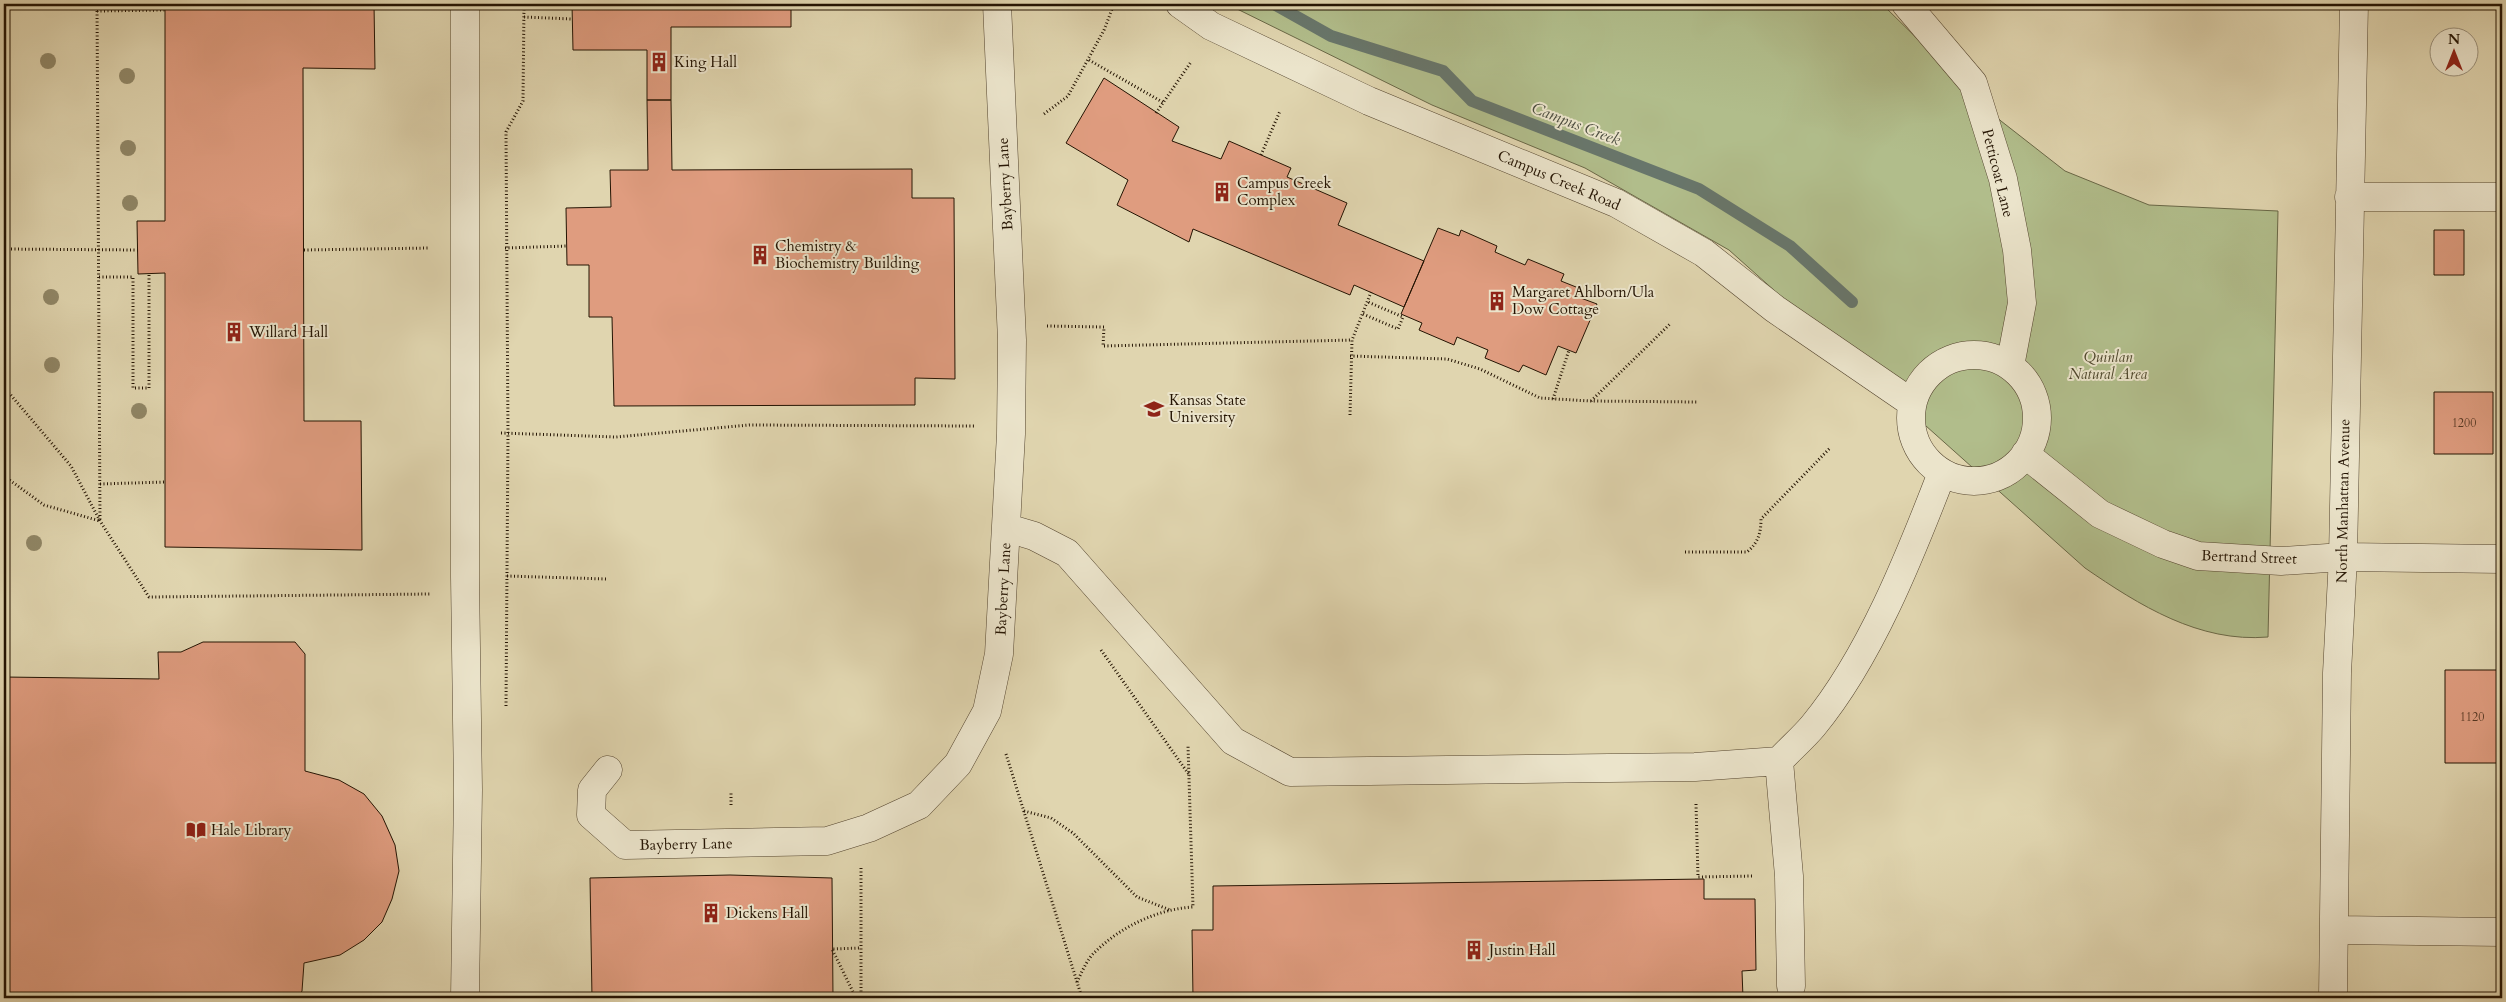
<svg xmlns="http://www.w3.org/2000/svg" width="2506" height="1002" viewBox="0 0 2506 1002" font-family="Cardo,serif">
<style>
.green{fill:#b1bd8b;stroke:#6a6847}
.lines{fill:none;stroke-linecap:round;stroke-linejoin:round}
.stream{stroke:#68766b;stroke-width:12}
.building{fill:#df9c7f;stroke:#241403}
.minor-casing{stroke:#53442e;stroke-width:29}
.path{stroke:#241403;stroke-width:3;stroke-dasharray:1 2.5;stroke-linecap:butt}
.minor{stroke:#ebe4cb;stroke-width:28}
.tree{fill:#908767}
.labels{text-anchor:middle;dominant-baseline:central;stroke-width:4;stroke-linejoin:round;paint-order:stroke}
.number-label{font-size:12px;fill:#533622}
.poi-label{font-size:15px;fill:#241403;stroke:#ebe4cb;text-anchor:start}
.street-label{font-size:15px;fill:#241403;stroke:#ebe4cb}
.park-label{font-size:15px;font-style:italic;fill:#4e472c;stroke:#ebe4cb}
.water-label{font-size:16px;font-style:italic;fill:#4c4d40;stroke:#ebe4cb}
</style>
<rect width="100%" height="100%" fill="#e0d5af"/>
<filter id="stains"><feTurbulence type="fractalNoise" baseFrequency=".004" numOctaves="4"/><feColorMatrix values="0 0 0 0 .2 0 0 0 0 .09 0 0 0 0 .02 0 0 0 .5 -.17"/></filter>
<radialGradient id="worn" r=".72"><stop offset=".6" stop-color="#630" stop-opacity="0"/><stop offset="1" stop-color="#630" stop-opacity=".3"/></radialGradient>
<!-- green -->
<path class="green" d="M 1227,4 L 1882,4 L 2001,121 L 2065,171 L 2149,205 L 2278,211 L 2268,637 C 2199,643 2139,605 2085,568 L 1729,250 L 1585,168 L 1432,105 Z"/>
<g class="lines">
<!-- stream -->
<path class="stream" d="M 1274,4 L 1331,36 L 1443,71 L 1472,101 L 1699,189 L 1790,246 L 1852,302"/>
</g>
<!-- building -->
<path class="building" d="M 165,4 L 374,4 L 375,69 L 303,68 L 304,421 L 361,421 L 362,550 L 165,547 L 165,273 L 138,274 L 137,221 L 165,221 Z
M 572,4 L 791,4 L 791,27 L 671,27 L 671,100 L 647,100 L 647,50 L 573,50 Z
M 2442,4 L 2487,4 L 2487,8 L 2442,8 Z
M 1104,78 L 1179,127 L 1172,141 L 1221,159 L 1229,141 L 1291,168 L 1287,177 L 1347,203 L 1338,225 L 1424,261 L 1404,307 L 1354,285 L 1350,295 L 1193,229 L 1189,242 L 1117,205 L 1128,180 L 1066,143 Z
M 647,100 L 671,100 L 672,170 L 912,169 L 912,198 L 954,198 L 955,379 L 915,378 L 915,405 L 614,406 L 612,317 L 589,317 L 589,265 L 567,265 L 566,208 L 611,207 L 610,170 L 648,170 Z
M 1438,228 L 1459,236 L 1461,230 L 1497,246 L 1495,252 L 1525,265 L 1528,259 L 1564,274 L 1561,281 L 1581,289 L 1578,297 L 1597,304 L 1576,353 L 1558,346 L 1546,375 L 1523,365 L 1519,372 L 1485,358 L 1488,350 L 1457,337 L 1454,345 L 1419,330 L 1422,323 L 1401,314 Z
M 2434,230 L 2464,230 L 2464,275 L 2434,275 Z
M 2434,392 L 2493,392 L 2493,454 L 2434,454 Z
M 203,642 L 295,642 L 305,654 L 305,771 L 339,780 L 364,794 L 382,816 L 395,845 L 399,871 L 392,899 L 382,922 L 364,940 L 340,955 L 304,963 L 302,991 L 298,998 L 4,998 L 4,677 L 159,679 L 158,652 L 181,652 Z
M 2445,670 L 2500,670 L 2500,763 L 2445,763 Z
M 730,875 L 832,878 L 833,998 L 592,998 L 590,878 Z
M 1704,879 L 1704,899 L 1755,899 L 1756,970 L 1742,971 L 1743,998 L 1193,998 L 1192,930 L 1213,930 L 1213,886 Z"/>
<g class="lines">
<defs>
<path id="minor" d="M 465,4 L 465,577 L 468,790 L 465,998
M 1180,4 L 1211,26 L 1369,101 L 1616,203 L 1704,253 L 1775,309 L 1912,403
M 1906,4 L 1973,83 L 2003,179 L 2017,250 L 2022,303 L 2010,366
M 2349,197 L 2502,197
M1911 418a63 63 0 1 1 126 0a63 63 0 1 1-126 0Z
M 2025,454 L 2100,514 L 2163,544 L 2198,556 L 2281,561 L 2343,557 L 2502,559
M 1007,528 L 1034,536 L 1067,553 L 1233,741 L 1290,772 L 1695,767 L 1779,761 C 1790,749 1803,738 1813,726 C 1870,657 1910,556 1942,473
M 1779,761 L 1789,876 L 1791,986
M 608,770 L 592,790 L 591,815 L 625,845 L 827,841 L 869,828 L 919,805 L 958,764 L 987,711 L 999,654 L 1011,434 L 1012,340 L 997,4
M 2335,930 L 2502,932
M 2333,998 L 2337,673 L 2343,557 L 2354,4"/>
</defs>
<!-- minor casing -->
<use href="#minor" class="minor-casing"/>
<!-- path -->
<path class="path" d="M 97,4 L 100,521
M 97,11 L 165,10
M 524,17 L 572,19
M 1089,60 L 1164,103
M 1156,113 L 1191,62
M 1044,114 L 1068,96 L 1104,30 L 1114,4
M 1261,155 L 1280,111
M 505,248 L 567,246
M 4,249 L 138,250
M 304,250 L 429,248
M 99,277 L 133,277 L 133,388 L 149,388 L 149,273
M 1363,314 L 1398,329 L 1403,317 L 1368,302
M 1047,326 L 1104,327 L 1103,346 L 1352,340
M 1350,356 L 1447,359 L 1480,369 L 1540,398 L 1590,401 L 1698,402
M 4,387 L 71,466 L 100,521 L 149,597 L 430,594
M 1553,399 L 1569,350
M 1591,401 L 1671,323
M 1350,415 L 1352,340 L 1371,292
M 501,433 L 616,437 L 749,425 L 974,426
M 4,476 L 44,505 L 100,521
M 100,484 L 165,482
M 1685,552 L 1747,552 C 1758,543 1761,533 1761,519 L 1830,448
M 507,576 L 606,579
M 1101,650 L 1190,776
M 506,706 L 508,434 L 506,132 L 523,101 L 524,4
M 1006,754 L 1082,998
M 1696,804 L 1698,877 L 1754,876
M 731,805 L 731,791
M 1024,811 L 1051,818 L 1073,833 L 1137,897 L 1170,910
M 861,868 L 861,998
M 1077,982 C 1082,972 1087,959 1095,952 C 1120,927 1158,909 1193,907 L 1188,746
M 856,998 L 832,949 L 861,948"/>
<!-- minor -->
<use href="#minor" class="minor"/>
</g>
<!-- trees -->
<g class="tree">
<circle cx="48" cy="61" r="8"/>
<circle cx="127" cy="76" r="8"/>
<circle cx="128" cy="148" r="8"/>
<circle cx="130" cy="203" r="8"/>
<circle cx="51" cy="297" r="8"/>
<circle cx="52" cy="365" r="8"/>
<circle cx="139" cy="411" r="8"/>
<circle cx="34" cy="543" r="8"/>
</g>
<!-- icons -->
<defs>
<symbol id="building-bare" viewBox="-9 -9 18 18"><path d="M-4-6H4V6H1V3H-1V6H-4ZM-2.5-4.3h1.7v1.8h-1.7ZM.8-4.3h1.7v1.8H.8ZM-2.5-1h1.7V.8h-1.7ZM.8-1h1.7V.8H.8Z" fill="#8f2418" stroke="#ebe4cb" stroke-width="2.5" paint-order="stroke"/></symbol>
<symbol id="university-bare" viewBox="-9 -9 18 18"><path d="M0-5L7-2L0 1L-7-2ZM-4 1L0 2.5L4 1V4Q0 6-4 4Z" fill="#8f2418" stroke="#ebe4cb" stroke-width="2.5" paint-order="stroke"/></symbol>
<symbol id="library-bare" viewBox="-9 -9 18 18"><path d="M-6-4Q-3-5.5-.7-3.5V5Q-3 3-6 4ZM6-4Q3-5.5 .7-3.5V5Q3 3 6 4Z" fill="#8f2418" stroke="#ebe4cb" stroke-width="2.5" paint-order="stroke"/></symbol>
</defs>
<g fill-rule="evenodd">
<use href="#building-bare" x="645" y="48" width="28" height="28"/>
<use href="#building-bare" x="1208" y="178" width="28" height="28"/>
<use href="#building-bare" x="746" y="241" width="28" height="28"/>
<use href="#building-bare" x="1483" y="287" width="28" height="28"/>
<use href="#building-bare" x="220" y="318" width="28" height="28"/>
<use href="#university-bare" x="1140" y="395" width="28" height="28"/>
<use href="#library-bare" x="182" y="816" width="28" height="28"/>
<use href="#building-bare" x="697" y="899" width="28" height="28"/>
<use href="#building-bare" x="1460" y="936" width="28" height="28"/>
</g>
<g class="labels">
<!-- number labels -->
<g class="number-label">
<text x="2464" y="423">1200</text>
<text x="2472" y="717">1120</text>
</g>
<!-- poi labels -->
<g class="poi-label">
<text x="674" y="62">King Hall</text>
<text x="1237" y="183">Campus Creek<tspan x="1237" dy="17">Complex</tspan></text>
<text x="775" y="246">Chemistry &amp;<tspan x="775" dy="17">Biochemistry Building</tspan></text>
<text x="1512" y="292">Margaret Ahlborn/Ula<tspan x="1512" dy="17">Dow Cottage</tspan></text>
<text x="249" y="332">Willard Hall</text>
<text x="1169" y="400">Kansas State<tspan x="1169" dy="17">University</tspan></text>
<text x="211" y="830">Hale Library</text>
<text x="726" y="913">Dickens Hall</text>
<text x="1489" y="950">Justin Hall</text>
</g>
<!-- street labels -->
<g class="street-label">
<text transform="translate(1998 173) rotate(76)">Petticoat Lane</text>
<text transform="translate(1559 180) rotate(23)">Campus Creek Road</text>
<text transform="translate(1005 184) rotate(-93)">Bayberry Lane</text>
<text transform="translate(2343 501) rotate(-89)">North Manhattan Avenue</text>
<text transform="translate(2249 557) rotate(2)">Bertrand Street</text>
<text transform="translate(1003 589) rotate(-87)">Bayberry Lane</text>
<text transform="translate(686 844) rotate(-1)">Bayberry Lane</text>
</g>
<!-- park labels -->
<g class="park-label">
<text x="2108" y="357">Quinlan<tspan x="2108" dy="17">Natural Area</tspan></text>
</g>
<!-- water labels -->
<g class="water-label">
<text transform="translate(1576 124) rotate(21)">Campus Creek</text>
</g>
</g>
<!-- margin -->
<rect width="2506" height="1002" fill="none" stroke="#e0d5af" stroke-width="20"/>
<rect x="5" y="5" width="2496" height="992" fill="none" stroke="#241403" stroke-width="2.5"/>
<rect x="10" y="10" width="2486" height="982" fill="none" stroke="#241403"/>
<!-- north arrow -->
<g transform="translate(2454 52)"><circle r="24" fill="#ebe4cb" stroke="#9b917b"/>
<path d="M0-4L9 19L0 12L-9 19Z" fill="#8f2418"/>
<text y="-8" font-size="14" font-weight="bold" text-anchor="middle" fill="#241403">N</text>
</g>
<rect width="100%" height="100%" filter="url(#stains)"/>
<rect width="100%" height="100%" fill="url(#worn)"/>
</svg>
